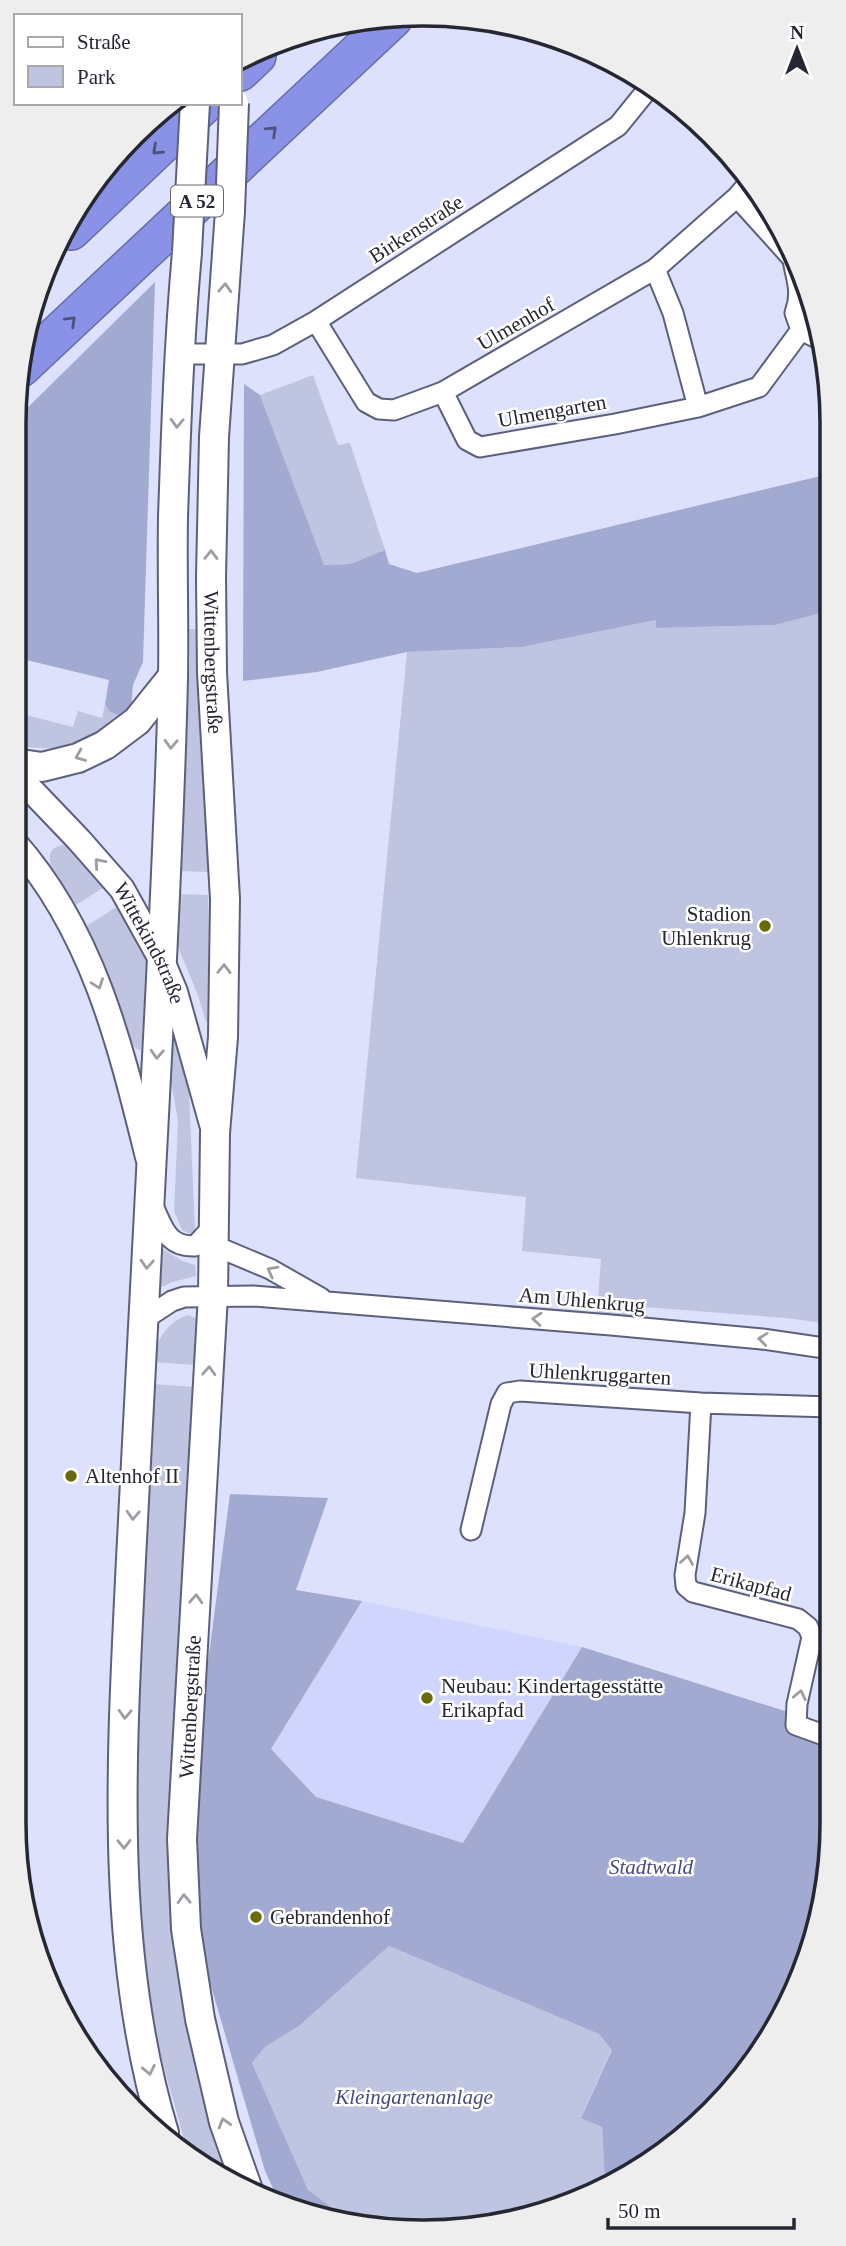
<svg xmlns="http://www.w3.org/2000/svg" width="846" height="2246" viewBox="0 0 846 2246" font-family="'Times New Roman',serif">
<style>
.built{fill:#cfd5fd}
.green{fill:#bfc4e0}
.forest{fill:#a3aad1}
.lines{fill:none;stroke-linecap:round;stroke-linejoin:round}
.minor-casing{stroke:#5c607c;stroke-width:23}
.tertiary-casing{stroke:#5c607c;stroke-width:28}
.secondary-casing{stroke:#5c607c;stroke-width:32}
.motorway-casing{stroke:#666da8;stroke-width:40}
.minor{stroke:#fff;stroke-width:19}
.tertiary{stroke:#fff;stroke-width:24}
.secondary{stroke:#fff;stroke-width:28}
.motorway{stroke:#8992e7;stroke-width:37}
.secondary-bridge-casing{stroke:#5c607c;stroke-width:32;stroke-linecap:butt}
.secondary-bridge{stroke:#fff;stroke-width:28}
.oneway{stroke:#4d527b}
.oneway2{stroke:#9d9ea3}
.poi-dot{fill:#676b0c;stroke:#fff;stroke-width:2.5}
.labels{text-anchor:middle;dominant-baseline:central;stroke-width:5;stroke-linejoin:round;paint-order:stroke}
.shield{fill:#fff;stroke:#666870;stroke-width:2}
.shield-label{font-size:19px;font-weight:bold;fill:#252733}
.street-label{font-size:21px;fill:#252733;stroke:#fff}
.poi-label{font-size:21px;fill:#252733;stroke:#fff;text-anchor:start}
.park-label{font-size:21px;font-style:italic;fill:#464b80;stroke:#fff}
.rim{fill:none;stroke:#252733;stroke-width:3.5}
</style>
<rect width="100%" height="100%" fill="#dde1fb"/>
<!-- built -->
<path class="built" d="M 362,1601 L 582,1647 L 463,1843 L 316,1797 L 271,1749 Z"/>
<!-- green -->
<path class="green" d="M 313,375 L 338,445 L 350,443 L 385,550 L 350,564 L 323,565 L 260,395 Z
M 829,611 L 831,1324 L 786,1318 L 644,1307 L 650,1323 L 601,1320 L 597,1312 L 601,1259 L 522,1251 L 526,1197 L 356,1178 L 407,652 L 522,647 L 656,620 L 656,628 L 775,625 Z
M 189,629 L 199,629 L 208,872 L 179,871 L 190,661 Z
M 105,704 L 110,712 L 122,716 C 92,744 54,755 14,744 L 14,712 L 73,727 L 78,711 L 102,718 Z
M 63,845 L 76,852 L 103,888 L 74,906 C 65,891 31,850 63,845 Z
M 179,894 L 208,895 L 209,1022 L 206,1022 L 198,995 L 175,940 Z
M 118,906 L 147,959 L 141,1050 L 136,1049 L 131,1042 L 100,954 L 85,927 Z
M 171,1033 L 176,1033 L 178,1040 L 189,1092 L 195,1231 L 191,1234 L 182,1230 L 174,1211 L 178,1121 L 169,1071 Z
M 161,1248 L 182,1261 L 195,1265 L 196,1276 L 173,1282 L 159,1288 Z
M 188,1315 L 197,1319 L 196,1365 L 153,1362 C 155,1341 168,1321 188,1315 Z
M 152,1384 L 195,1387 L 173,1777 L 235,2183 C 220,2178 201,2168 191,2155 C 184,2145 177,2112 173,2099 C 134,1974 135,1841 138,1712 C 141,1603 147,1493 152,1384 Z
M 389,1946 L 599,2034 L 612,2049 L 581,2117 L 602,2127 L 605,2182 L 503,2224 L 369,2228 L 352,2223 L 308,2191 L 252,2063 L 265,2047 L 299,2026 Z"/>
<!-- forest -->
<path class="forest" d="M 155,282 L 143,662 L 133,685 L 131,708 L 122,716 L 110,712 L 105,704 L 109,680 L 14,657 L 14,421 Z
M 244,384 L 260,395 L 324,565 L 350,564 L 385,550 L 389,564 L 417,573 L 829,474 L 829,611 L 775,625 L 656,628 L 656,620 L 522,647 L 407,652 L 317,672 L 243,681 Z
M 230,1494 L 328,1498 L 296,1590 L 362,1601 L 271,1749 L 316,1797 L 463,1843 L 582,1647 L 785,1711 L 832,1736 L 832,1823 L 818,1929 L 748,2072 L 650,2163 L 605,2182 L 602,2127 L 581,2118 L 612,2050 L 599,2034 L 389,1946 L 299,2026 L 265,2047 L 252,2063 L 308,2190 L 352,2223 L 277,2197 L 265,2171 L 206,1969 L 192,1866 L 192,1785 Z"/>
<g class="lines">
<defs>
<path id="minor" d="M 655,269 L 673,313 L 698,407
M 316,321 L 366,402 L 379,409 L 394,410 L 443,392 L 655,269 L 737,197 L 749,183
M 801,330 L 821,340
M 179,354 L 242,354 L 273,345 L 316,321 L 618,126 L 652,84
M 443,392 L 467,440 L 480,447 L 615,424 L 698,407 L 759,387 L 801,330 L 795,313 C 803,291 796,280 793,259 L 737,197
M 152,1204 C 163,1226 166,1247 195,1246 L 209,1231 L 212,1220
M 213,1245 L 270,1269 L 321,1298
M 143,1320 L 172,1301 L 184,1297 L 253,1296 L 611,1325 L 762,1339 L 831,1349
M 701,1403 L 695,1513 L 685,1575 L 686,1586 L 693,1592 L 798,1619 L 808,1627 L 812,1637 L 797,1704 L 796,1725 L 832,1738
M 471,1530 L 501,1404 L 507,1393 L 520,1391 L 701,1403 L 831,1407"/>
<g id="tertiary">
<path id="s1" d="M 14,772 L 79,840 L 122,889 L 162,961 L 175,992 L 212,1124"/>
<path d="M 14,842 C 93,931 120,1044 148,1157"/>
</g>
<g id="secondary">
<path id="s2" d="M 230,211 L 214,437 L 211,577 L 212,673 L 225,899 L 223,1037 L 215,1133 L 213,1295 L 182,1839 L 186,1929 L 200,2019 L 224,2122 L 247,2187"/>
<path d="M 14,763 L 42,767 L 78,758 L 105,745 L 137,721 L 173,676"/>
<path d="M 164,2133 C 108,1948 122,1749 131,1559 C 139,1398 148,1237 156,1076 C 163,944 170,811 173,678 C 174,625 172,571 173,517 C 176,429 179,341 187,252"/>
</g>
<path id="motorway" d="M 240,72 L 257,56
M 71,231 L 206,103
M 21,368 L 393,19"/>
</defs>
<!-- minor casing -->
<use href="#minor" class="minor-casing"/>
<!-- tertiary casing -->
<use href="#tertiary" class="tertiary-casing"/>
<!-- secondary casing -->
<use href="#secondary" class="secondary-casing"/>
<!-- motorway casing -->
<use href="#motorway" class="motorway-casing"/>
<!-- minor -->
<use href="#minor" class="minor"/>
<!-- tertiary -->
<use href="#tertiary" class="tertiary"/>
<!-- secondary -->
<use href="#secondary" class="secondary"/>
<!-- motorway -->
<use href="#motorway" class="motorway"/>
<defs>
<path id="secondary-bridge" d="M 230,211 L 234,103
M 187,252 L 195,103"/>
</defs>
<!-- secondary-bridge casing -->
<use href="#secondary-bridge" class="secondary-bridge-casing"/>
<!-- secondary-bridge -->
<use href="#secondary-bridge" class="secondary-bridge"/>
</g>
<!-- one-way arrows -->
<defs><path id="oneway-chevron" d="M-2-3.5L2.5 0L-2 3.5" fill="none" stroke-width="1.6" stroke-linecap="round" stroke-linejoin="round" transform="scale(1.75)"/></defs>
<g class="oneway">
<use href="#oneway-chevron" transform="translate(272 131) rotate(-43)"/>
<use href="#oneway-chevron" transform="translate(157 150) rotate(137)"/>
<use href="#oneway-chevron" transform="translate(71 321) rotate(-44)"/>
</g>
<g class="oneway2">
<use href="#oneway-chevron" transform="translate(225 288) rotate(-87)"/>
<use href="#oneway-chevron" transform="translate(177 423) rotate(92)"/>
<use href="#oneway-chevron" transform="translate(211 555) rotate(-89)"/>
<use href="#oneway-chevron" transform="translate(171 744) rotate(92)"/>
<use href="#oneway-chevron" transform="translate(80 756) rotate(158)"/>
<use href="#oneway-chevron" transform="translate(99 863) rotate(-131)"/>
<use href="#oneway-chevron" transform="translate(224 969) rotate(-89)"/>
<use href="#oneway-chevron" transform="translate(98 984) rotate(70)"/>
<use href="#oneway-chevron" transform="translate(157 1054) rotate(93)"/>
<use href="#oneway-chevron" transform="translate(147 1264) rotate(93)"/>
<use href="#oneway-chevron" transform="translate(272 1271) rotate(-152)"/>
<use href="#oneway-chevron" transform="translate(537 1319) rotate(-175)"/>
<use href="#oneway-chevron" transform="translate(763 1339) rotate(-173)"/>
<use href="#oneway-chevron" transform="translate(209 1371) rotate(-87)"/>
<use href="#oneway-chevron" transform="translate(133 1515) rotate(93)"/>
<use href="#oneway-chevron" transform="translate(687 1560) rotate(-81)"/>
<use href="#oneway-chevron" transform="translate(196 1599) rotate(-87)"/>
<use href="#oneway-chevron" transform="translate(800 1695) rotate(-78)"/>
<use href="#oneway-chevron" transform="translate(125 1714) rotate(92)"/>
<use href="#oneway-chevron" transform="translate(124 1844) rotate(89)"/>
<use href="#oneway-chevron" transform="translate(184 1899) rotate(-92)"/>
<use href="#oneway-chevron" transform="translate(149 2070) rotate(78)"/>
<use href="#oneway-chevron" transform="translate(224 2123) rotate(-106)"/>
</g>
<!-- markers -->
<g class="poi-dot">
<circle cx="765" cy="926" r="7"/>
<circle cx="71" cy="1476" r="7"/>
<circle cx="427" cy="1698" r="7"/>
<circle cx="256" cy="1917" r="7"/>
</g>
<g class="labels">
<!-- shield labels -->
<rect class="shield" x="171" y="185.5" width="52" height="31" rx="5"/>
<g class="shield-label">
<text x="197" y="201">A 52</text>
</g>
<!-- street labels -->
<g class="street-label">
<text transform="translate(416 229) rotate(-33)">Birkenstraße</text>
<text transform="translate(516 324) rotate(-30)">Ulmenhof</text>
<text transform="translate(552 411) rotate(-10)">Ulmengarten</text>
<text stroke="none"><textPath href="#s2" startOffset="452">Wittenbergstraße</textPath></text>
<text stroke="none"><textPath href="#s1" startOffset="220">Wittekindstraße</textPath></text>
<text transform="translate(582 1300) rotate(5)">Am Uhlenkrug</text>
<text transform="translate(600 1374) rotate(3)">Uhlenkruggarten</text>
<text transform="translate(751 1584) rotate(15)">Erikapfad</text>
<text transform="translate(190 1707) rotate(-87)">Wittenbergstraße</text>
</g>
<!-- poi labels -->
<g class="poi-label">
<text x="751" y="914" text-anchor="end">Stadion<tspan x="751" dy="24">Uhlenkrug</tspan></text>
<text x="85" y="1476">Altenhof II</text>
<text x="441" y="1686">Neubau: Kindertagesstätte<tspan x="441" dy="24">Erikapfad</tspan></text>
<text x="270" y="1917">Gebrandenhof</text>
</g>
<!-- park labels -->
<g class="park-label">
<text x="651" y="1867">Stadtwald</text>
<text x="414" y="2097">Kleingartenanlage</text>
</g>
</g>
<!-- crop -->
<path d="M0 0H846V2246H0ZM423 26H423A397 397 0 0 1 820 423V1823A397 397 0 0 1 423 2220H423A397 397 0 0 1 26 1823V423A397 397 0 0 1 423 26Z" fill="#eeeeef" fill-rule="evenodd"/>
<path class="rim" d="M423 26H423A397 397 0 0 1 820 423V1823A397 397 0 0 1 423 2220H423A397 397 0 0 1 26 1823V423A397 397 0 0 1 423 26Z"/>
<!-- legend -->
<rect x="14" y="14" width="228" height="91" fill="#ffffff" stroke="#a8a9ad" stroke-width="2"/>
<rect x="28" y="37" width="35" height="10" fill="#ffffff" stroke="#a8a9ad" stroke-width="2"/>
<text x="77" y="49" font-size="21" fill="#252733">Straße</text>
<rect x="28" y="66" width="35" height="21" fill="#bfc4e0" stroke="#a8a9ad" stroke-width="2"/>
<text x="77" y="84" font-size="21" fill="#252733">Park</text>
<!-- north arrow -->
<g transform="translate(797 49)" stroke="#ffffff" stroke-width="5" paint-order="stroke">
<path d="M0-5L12 26L0 18L-12 26Z" fill="#252733"/>
<text y="-10" font-size="19" font-weight="bold" text-anchor="middle" fill="#252733">N</text>
</g>
<!-- scale -->
<path d="M608 2218v10h186v-10" fill="none" stroke="#252733" stroke-width="3.5"/>
<text x="618" y="2218" font-size="21" fill="#252733" stroke="#ffffff" stroke-width="5" paint-order="stroke">50 m</text>
</svg>
